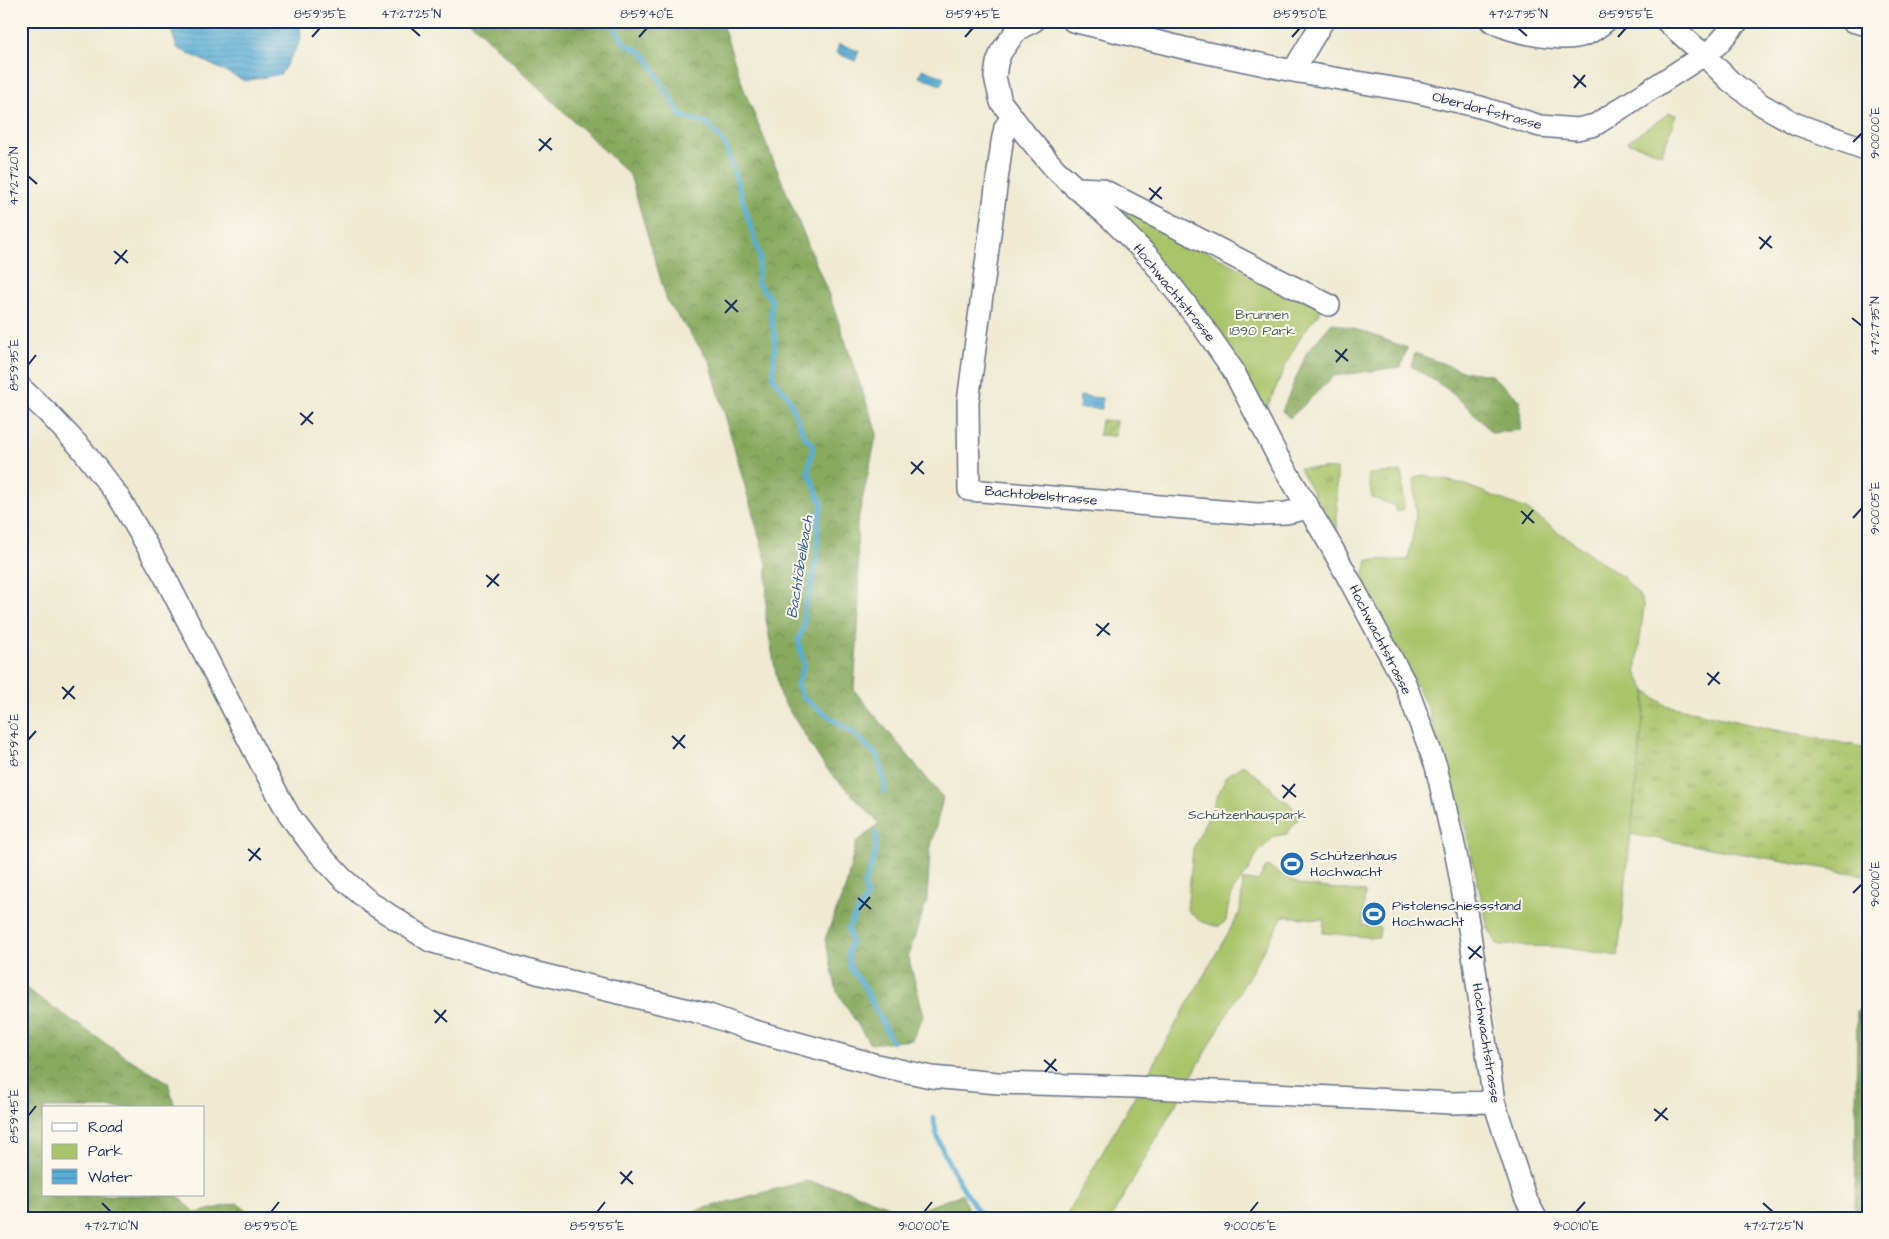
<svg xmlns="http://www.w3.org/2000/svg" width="1889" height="1239" viewBox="0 0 1889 1239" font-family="'Architects Daughter',sans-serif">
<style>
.grass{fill:url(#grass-tufts);stroke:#627a64}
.forest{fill:url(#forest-crowns);stroke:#516c5e}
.park{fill:#aac46a;stroke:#627a64}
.garden{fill:url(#garden-furrows);stroke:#627a64}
.water{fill:url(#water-rules);stroke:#3a6e9a}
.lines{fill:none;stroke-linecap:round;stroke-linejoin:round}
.stream{stroke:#59aed5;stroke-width:5}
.minor-casing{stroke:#657086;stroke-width:24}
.minor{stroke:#fff;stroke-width:21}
.ticks{fill:none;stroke:#1b2f5e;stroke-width:2}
.labels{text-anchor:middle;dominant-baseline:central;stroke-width:4;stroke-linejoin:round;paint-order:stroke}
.street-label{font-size:14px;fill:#1b2f5e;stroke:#fbf7ec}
.park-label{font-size:14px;fill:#465c62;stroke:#fbf7ec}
.poi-label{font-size:14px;fill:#1b2f5e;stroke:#fbf7ec;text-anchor:start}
.water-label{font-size:15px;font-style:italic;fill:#315b88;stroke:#fbf7ec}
.neatline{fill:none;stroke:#1b2f5e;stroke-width:2}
.ticks-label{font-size:12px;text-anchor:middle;fill:#1b2f5e}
</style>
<defs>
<pattern id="grass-tufts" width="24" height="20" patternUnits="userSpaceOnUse" patternTransform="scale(1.25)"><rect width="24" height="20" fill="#aac46a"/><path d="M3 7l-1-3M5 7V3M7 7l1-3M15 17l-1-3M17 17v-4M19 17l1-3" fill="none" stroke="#8aa05a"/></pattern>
<pattern id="forest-crowns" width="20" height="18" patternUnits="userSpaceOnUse" patternTransform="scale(1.25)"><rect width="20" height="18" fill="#87aa5e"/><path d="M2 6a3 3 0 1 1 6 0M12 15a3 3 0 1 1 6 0" fill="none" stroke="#6e8b51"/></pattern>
<pattern id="garden-furrows" width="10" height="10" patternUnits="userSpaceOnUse" patternTransform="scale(1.25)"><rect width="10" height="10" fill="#aac46a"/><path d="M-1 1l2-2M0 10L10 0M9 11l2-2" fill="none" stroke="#8aa05a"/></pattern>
<pattern id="water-rules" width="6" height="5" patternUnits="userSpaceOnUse" patternTransform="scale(1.25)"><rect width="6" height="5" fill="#59aed5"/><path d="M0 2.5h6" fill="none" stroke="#498eb0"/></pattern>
</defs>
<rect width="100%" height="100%" fill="#fbf7ec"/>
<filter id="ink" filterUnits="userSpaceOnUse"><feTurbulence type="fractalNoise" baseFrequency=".02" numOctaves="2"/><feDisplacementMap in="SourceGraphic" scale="10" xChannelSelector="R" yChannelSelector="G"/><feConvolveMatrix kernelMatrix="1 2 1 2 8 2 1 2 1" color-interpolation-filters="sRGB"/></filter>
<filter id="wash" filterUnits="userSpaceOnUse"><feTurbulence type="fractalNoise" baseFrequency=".0096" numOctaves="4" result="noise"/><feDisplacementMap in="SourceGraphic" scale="20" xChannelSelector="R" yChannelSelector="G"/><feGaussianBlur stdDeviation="1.12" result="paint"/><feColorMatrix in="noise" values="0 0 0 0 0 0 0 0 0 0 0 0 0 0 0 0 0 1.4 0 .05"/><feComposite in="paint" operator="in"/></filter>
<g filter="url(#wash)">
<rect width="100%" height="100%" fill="#efead1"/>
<!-- grass -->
<path class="grass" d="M 1299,468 L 1337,469 L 1337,534 Z
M 1402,472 L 1404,509 L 1396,512 L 1394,505 L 1372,498 L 1368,474 Z
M 1646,691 L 1665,705 L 1775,730 L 1868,748 L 1868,876 L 1630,834 Z"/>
<!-- forest -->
<path class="forest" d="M 469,21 L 721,21 L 745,92 L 831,300 L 877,433 L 857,524 L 859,614 L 854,690 L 943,798 L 930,851 L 927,900 L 908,956 L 924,1015 L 912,1040 L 870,1044 L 837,992 L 825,939 L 846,886 L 856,843 L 879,823 L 825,767 L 780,696 L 766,619 L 767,564 L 710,362 L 667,301 L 630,175 Z
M 1332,323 L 1365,332 L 1407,348 L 1401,367 L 1334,376 L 1290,418 L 1282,411 L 1307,352 Z
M 1415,353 L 1463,371 L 1491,375 L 1520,400 L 1521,430 L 1492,433 L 1470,409 L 1447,389 L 1411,366 Z
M 21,985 L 118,1052 L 168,1082 L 175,1108 L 44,1108 L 44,1195 L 177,1195 L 196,1213 L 237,1203 L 256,1218 L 21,1218 Z
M 1868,1003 L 1868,1218 L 1855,1218 L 1857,1011 Z
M 806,1181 L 844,1189 L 909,1214 L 962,1194 L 971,1218 L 667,1218 Z"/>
<!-- park -->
<path class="park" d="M 1669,113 L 1676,115 L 1662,154 L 1627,142 Z
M 1103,200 L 1322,309 L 1303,333 L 1288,360 L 1265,412 Z
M 1423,475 L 1463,484 L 1526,509 L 1624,578 L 1639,595 L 1644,606 L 1636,672 L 1646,691 L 1618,956 L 1560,947 L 1498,945 L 1488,928 L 1464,822 L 1455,818 L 1428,708 L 1362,584 L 1367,560 L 1408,560 L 1416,518 L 1414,479 Z
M 1243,765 L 1270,786 L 1277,796 L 1289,803 L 1299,817 L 1287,834 L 1275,836 L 1257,854 L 1247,872 L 1233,891 L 1228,907 L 1226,921 L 1218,927 L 1200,921 L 1187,910 L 1193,849 L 1227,775 Z
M 1267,866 L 1301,885 L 1365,892 L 1362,925 L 1380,927 L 1379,938 L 1323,933 L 1324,920 L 1283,916 L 1111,1218 L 1065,1218 L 1240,912 L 1243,880 L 1258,881 Z"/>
<!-- garden -->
<path class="garden" d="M 1101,420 L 1116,421 L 1115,436 L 1099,435 Z"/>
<!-- water -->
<path class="water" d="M 168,21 L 300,21 L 301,40 L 281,74 L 245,81 L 177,48 Z
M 839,44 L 859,51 L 855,61 L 836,53 Z
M 922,69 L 944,77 L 941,85 L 919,77 Z
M 1080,396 L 1102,398 L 1102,409 L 1079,408 Z"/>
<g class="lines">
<!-- stream -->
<path class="stream" d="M 610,21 L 625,44 L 640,51 L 647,58 L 681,116 L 708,124 L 726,146 L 760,257 L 757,282 L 772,301 L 771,316 L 775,339 L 773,378 L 789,398 L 804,436 L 813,445 L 808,471 L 822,504 L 818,521 L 817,557 L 811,589 L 804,608 L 804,626 L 798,640 L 804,665 L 797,684 L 803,698 L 858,737 L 878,757 L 885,784 L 884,792
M 876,832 C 877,851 873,867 864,884 L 867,896 L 848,928 L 851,941 L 848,952 L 850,968 L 863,984 L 892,1042
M 934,1118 C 935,1148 966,1192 982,1218"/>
</g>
</g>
<g filter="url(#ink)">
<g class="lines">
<defs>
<path id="minor" d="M 1034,21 L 1022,27 L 1014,34 L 1001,52 L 997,63 L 995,77 L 1001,102 L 1026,135 L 1055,169 L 1111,219 L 1150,258 L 1199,321 L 1233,370 L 1279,459 L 1331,546 L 1405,683 L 1436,766 L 1456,854 L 1470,934 L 1494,1102 L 1525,1197 L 1536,1218
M 1073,21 L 1184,48 L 1293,71 L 1416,92 L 1480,107 L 1540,126 L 1577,129 L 1595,125 L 1609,116 L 1704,55 L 1717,45 L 1738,21
M 1491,21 C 1512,33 1565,44 1587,34 C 1594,31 1600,26 1606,21
M 1666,21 L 1704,55 L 1730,81 L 1762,105 L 1796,124 L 1868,150
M 1852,21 L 1868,25
M 1293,71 L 1323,21
M 1012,118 L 1005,127 L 1002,142 L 968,402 L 969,490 L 1257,514 L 1286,513 L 1309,508
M 1075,188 L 1101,189 L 1329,305
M 21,388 L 47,412 L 81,448 L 120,499 L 164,575 L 258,758 L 289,815 L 314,848 L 342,878 L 371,903 L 430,941 L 537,973 L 709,1015 L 751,1030 L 881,1066 L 931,1077 L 998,1083 L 1134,1087 L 1452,1103 L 1494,1102"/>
</defs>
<!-- minor casing -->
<use href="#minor" class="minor-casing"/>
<!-- minor -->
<use href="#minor" class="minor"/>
</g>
</g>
<!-- ticks -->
<path class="ticks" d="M 411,28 L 420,36M 1518,28 L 1527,36M 312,37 L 320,28M 639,37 L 647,28M 965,37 L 973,28M 1292,37 L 1300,28M 1618,37 L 1626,28M 1573,75 L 1586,87M 1574,88 L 1585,75M 539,139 L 552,150M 1853,142 L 1862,133M 539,151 L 551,138M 28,176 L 37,184M 1149,188 L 1162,199M 1150,200 L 1161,187M 1759,237 L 1772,248M 1760,249 L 1771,236M 114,251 L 128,263M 115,264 L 127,250M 725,300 L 738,312M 725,313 L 737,300M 1852,318 L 1862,326M 1335,350 L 1348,361M 1336,362 L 1347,349M 28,365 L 36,355M 300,413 L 313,424M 301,425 L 313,412M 911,462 L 924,474M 911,474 L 923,461M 1521,511 L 1534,523M 1853,518 L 1862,508M 1522,524 L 1533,510M 486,575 L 499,586M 487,587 L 499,574M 1096,624 L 1110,635M 1097,636 L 1109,623M 1707,673 L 1720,684M 1708,685 L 1719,672M 62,687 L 75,699M 63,699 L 74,686M 672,736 L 685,748M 28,740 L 36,731M 673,749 L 685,735M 1282,785 L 1296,797M 1283,798 L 1295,784M 248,849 L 261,860M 249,861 L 260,848M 1853,893 L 1862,884M 858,898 L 871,909M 859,910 L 870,897M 1468,947 L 1482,958M 1469,959 L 1481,946M 434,1010 L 447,1022M 435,1023 L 446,1010M 1044,1060 L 1057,1071M 1045,1072 L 1056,1059M 1654,1109 L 1668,1120M 28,1116 L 36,1106M 1655,1121 L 1667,1108M 620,1172 L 633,1184M 621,1184 L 632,1171M 102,1203 L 111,1212M 1763,1203 L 1773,1212M 271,1212 L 279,1202M 597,1212 L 605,1202M 924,1212 L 932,1202M 1250,1212 L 1258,1202M 1576,1212 L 1585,1202"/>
<!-- icons -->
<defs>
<symbol id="stadium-disc" viewBox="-11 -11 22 22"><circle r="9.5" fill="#1f6fb2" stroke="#fbf7ec"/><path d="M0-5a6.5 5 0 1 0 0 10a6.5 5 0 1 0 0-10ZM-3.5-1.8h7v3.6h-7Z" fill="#fff"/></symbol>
</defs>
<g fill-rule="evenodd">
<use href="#stadium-disc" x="1278" y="850" width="28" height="28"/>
<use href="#stadium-disc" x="1360" y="900" width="28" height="28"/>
</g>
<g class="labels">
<!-- street labels -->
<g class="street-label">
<text transform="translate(1487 111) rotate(15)">Oberdorfstrasse</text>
<text transform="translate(1174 293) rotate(51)">Hochwachtstrasse</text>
<text transform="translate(1041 496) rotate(5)">Bachtobelstrasse</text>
<text transform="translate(1380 640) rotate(63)">Hochwachtstrasse</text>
<text transform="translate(1486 1043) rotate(81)">Hochwachtstrasse</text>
</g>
<!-- park labels -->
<g class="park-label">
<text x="1262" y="315">Brunnen<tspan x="1262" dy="16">1890 Park</tspan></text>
<text x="1247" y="815">Schützenhauspark</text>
</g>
<!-- poi labels -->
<g class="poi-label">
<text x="1310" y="856">Schützenhaus<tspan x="1310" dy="16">Hochwacht</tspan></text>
<text x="1392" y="906">Pistolenschiessstand<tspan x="1392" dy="16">Hochwacht</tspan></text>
</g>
<!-- water labels -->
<g class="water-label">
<text transform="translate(800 567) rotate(-81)">Bachtöbelibach</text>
</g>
</g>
<!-- margin -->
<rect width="1889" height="1239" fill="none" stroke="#fbf7ec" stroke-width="55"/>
<!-- legend -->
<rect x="42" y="1106" width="162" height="90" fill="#fbf7ec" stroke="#a1a7b3"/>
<rect x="52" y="1123" width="25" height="8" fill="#ffffff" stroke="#a1a7b3"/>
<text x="88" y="1132" font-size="15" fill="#1b2f5e">Road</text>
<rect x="52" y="1144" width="25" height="15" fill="#aac46a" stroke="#a1a7b3"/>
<text x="88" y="1156" font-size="15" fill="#1b2f5e">Park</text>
<rect x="52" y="1169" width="25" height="15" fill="url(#water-rules)" stroke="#a1a7b3"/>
<text x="88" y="1182" font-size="15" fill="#1b2f5e">Water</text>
<rect x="28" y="28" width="1834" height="1184" class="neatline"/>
<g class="ticks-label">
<text x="320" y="18">8°59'35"E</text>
<text x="411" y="18">47°27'25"N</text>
<text x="647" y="18">8°59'40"E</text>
<text x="973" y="18">8°59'45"E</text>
<text x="1300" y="18">8°59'50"E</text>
<text x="1518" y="18">47°27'35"N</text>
<text x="1626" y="18">8°59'55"E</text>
<text transform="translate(1875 133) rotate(-90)" y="4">9°00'00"E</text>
<text transform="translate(14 176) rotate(-90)" y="4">47°27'20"N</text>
<text transform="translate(1875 326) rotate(-90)" y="4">47°27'35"N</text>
<text transform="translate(14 365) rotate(-90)" y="4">8°59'35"E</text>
<text transform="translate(1875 508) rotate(-90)" y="4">9°00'05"E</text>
<text transform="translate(14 740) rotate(-90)" y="4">8°59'40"E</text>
<text transform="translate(1875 884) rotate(-90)" y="4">9°00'10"E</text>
<text transform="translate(14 1116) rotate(-90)" y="4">8°59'45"E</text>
<text x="111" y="1230">47°27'10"N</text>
<text x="271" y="1230">8°59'50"E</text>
<text x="597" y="1230">8°59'55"E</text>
<text x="924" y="1230">9°00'00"E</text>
<text x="1250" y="1230">9°00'05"E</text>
<text x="1576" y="1230">9°00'10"E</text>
<text x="1773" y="1230">47°27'25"N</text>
</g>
</svg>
